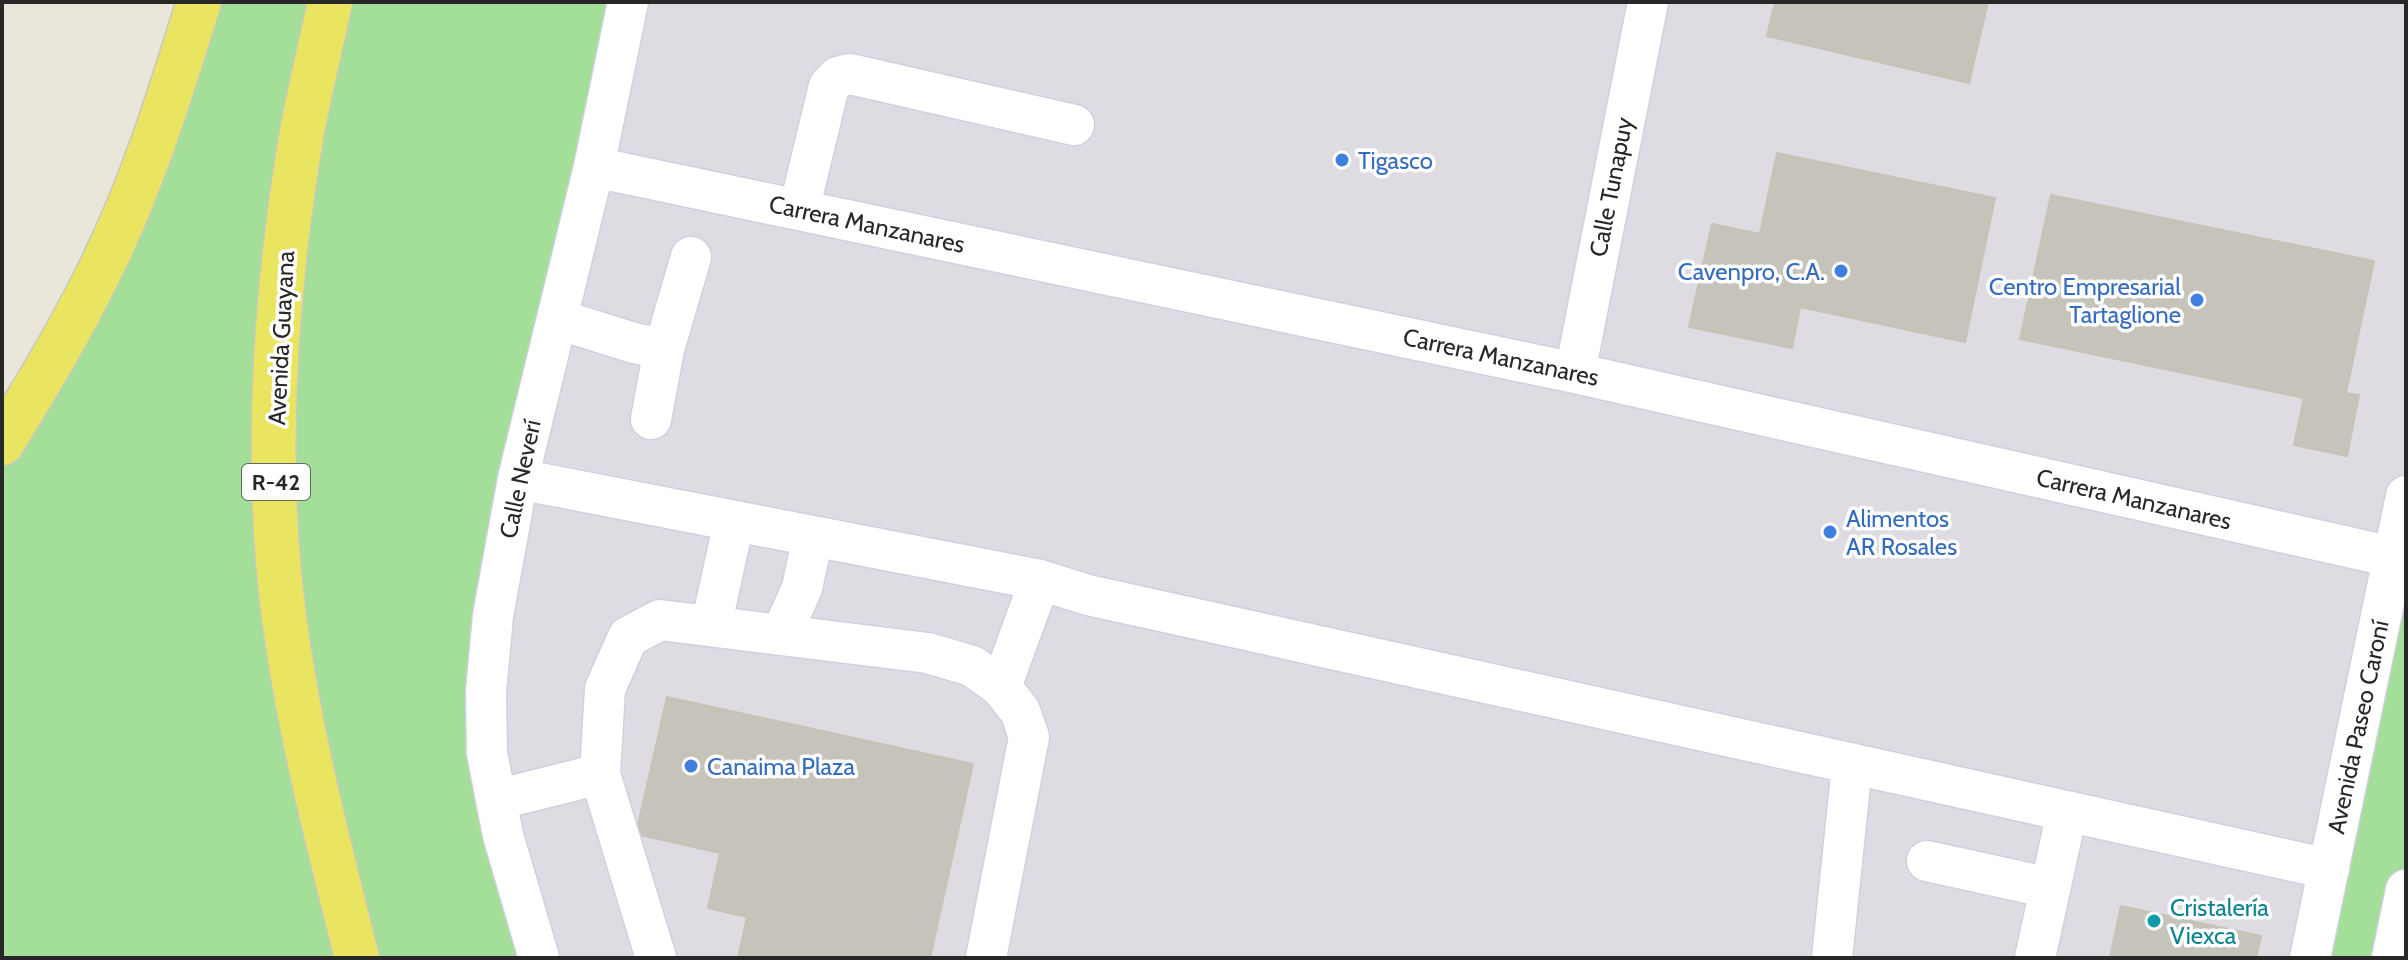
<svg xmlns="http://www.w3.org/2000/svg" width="2408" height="960" viewBox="0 0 2408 960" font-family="Cabin,sans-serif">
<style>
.industrial{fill:#dfdbe3}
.green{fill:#a3df99}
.building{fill:#c6c3ba;stroke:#c5c3b4;stroke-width:2}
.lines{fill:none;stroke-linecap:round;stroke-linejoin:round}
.minor-casing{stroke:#d0d0e1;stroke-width:43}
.major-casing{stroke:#c7c7c7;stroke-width:47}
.minor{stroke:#fff;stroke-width:40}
.major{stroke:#eae560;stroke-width:44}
.shop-dot{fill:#3f7fe0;stroke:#fff;stroke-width:3}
.culture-dot{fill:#0f9aa8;stroke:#fff;stroke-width:3}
.labels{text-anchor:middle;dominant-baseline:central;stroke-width:7;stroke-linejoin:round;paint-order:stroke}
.shield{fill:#fff;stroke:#686868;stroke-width:2}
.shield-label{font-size:22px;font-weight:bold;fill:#282828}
.shop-label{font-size:24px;fill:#366cbe;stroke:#fff;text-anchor:start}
.street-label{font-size:24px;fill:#282828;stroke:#fff}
.culture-label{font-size:24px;fill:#0d838f;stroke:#fff;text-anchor:start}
</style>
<rect width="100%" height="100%" fill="#eae7da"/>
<!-- industrial -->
<path class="industrial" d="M 630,2 L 2406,2 L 2406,496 L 2310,958 L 542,958 L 488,690 Z"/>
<!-- green -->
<path class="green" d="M 199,2 L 630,2 L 488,690 L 542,958 L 2,958 L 2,443 Z
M 2406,496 L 2406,890 L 2392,958 L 2310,958 Z"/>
<!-- building -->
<path class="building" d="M 1775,2 L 1988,2 L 1969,83 L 1767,36 Z
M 1777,153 L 1995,198 L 1965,342 L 1800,307 L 1792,348 L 1689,327 L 1712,224 L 1760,234 Z
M 2051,195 L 2374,261 L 2346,393 L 2359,395 L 2347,456 L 2294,445 L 2304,398 L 2020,339 Z
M 667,697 L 973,764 L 930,958 L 738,958 L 747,917 L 708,908 L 720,853 L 636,834 Z
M 2121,906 L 2261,936 L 2256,958 L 2110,958 Z"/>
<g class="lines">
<defs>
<path id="minor" d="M 594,167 L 1575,373 L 2406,560
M 799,210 L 829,86 L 838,77 L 850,74 L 1074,125
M 557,319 L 634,343 L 664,349 L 651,419
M 664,349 L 691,257
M 1575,373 L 1648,2
M 518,479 L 1040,580 L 1088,595 L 2329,869
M 711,626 L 734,522
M 782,633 L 802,588 L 813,537
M 1001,687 L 1040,580
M 496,800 L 600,774
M 1927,861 L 2050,888
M 539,958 L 503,835 L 487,753 L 486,692 L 493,616 L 518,479 L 594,167 L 628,2
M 656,958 L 600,774 L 605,689 L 628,637 L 660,620 L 928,653 L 972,666 L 1001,687 L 1020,711 L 1029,737 L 986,958
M 1832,958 L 1852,766
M 2035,958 L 2067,812
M 2310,958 L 2406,496
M 2392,958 L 2406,890"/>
<path id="major" d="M 330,2 C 321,45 310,89 302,132 C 274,296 262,480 288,645 C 304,751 331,854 357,958
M 2,443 C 35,389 68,335 96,278 C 141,190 170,95 199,2"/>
</defs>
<!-- minor casing -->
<use href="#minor" class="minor-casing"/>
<!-- major casing -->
<use href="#major" class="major-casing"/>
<!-- minor -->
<use href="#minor" class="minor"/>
<!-- major -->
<use href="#major" class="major"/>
</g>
<!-- markers -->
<g class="shop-dot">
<circle cx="1342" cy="160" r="8"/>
<circle cx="1841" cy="271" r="8"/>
<circle cx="2197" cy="300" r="8"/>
<circle cx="1830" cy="532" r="8"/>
<circle cx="691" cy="766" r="8"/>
</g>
<circle class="culture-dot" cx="2154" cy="921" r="8"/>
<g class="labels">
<!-- shield labels -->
<rect class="shield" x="242" y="464" width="68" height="36" rx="6"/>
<g class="shield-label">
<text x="276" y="482">R-42</text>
</g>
<!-- shop labels -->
<g class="shop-label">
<text x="1358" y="160">Tigasco</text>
<text x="1825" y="271" text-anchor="end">Cavenpro, C.A.</text>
<text x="2181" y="286" text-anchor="end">Centro Empresarial<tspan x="2181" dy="28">Tartaglione</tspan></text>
<text x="1846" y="518">Alimentos<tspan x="1846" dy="28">AR Rosales</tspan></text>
<text x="707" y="766">Canaima Plaza</text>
</g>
<!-- street labels -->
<g class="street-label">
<text transform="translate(1611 187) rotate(-79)">Calle Tunapuy</text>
<text transform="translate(867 224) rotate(12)">Carrera Manzanares</text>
<text transform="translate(281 338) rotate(-87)">Avenida Guayana</text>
<text transform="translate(1501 357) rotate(12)">Carrera Manzanares</text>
<text transform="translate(520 479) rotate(-78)">Calle Neverí</text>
<text transform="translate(2134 499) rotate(13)">Carrera Manzanares</text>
<text transform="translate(2358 727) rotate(-78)">Avenida Paseo Caroní</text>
</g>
<!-- culture labels -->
<g class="culture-label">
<text x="2170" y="907">Cristalería<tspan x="2170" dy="28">Viexca</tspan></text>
</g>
</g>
<!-- border -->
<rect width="2408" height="960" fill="none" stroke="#282828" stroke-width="8"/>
</svg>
